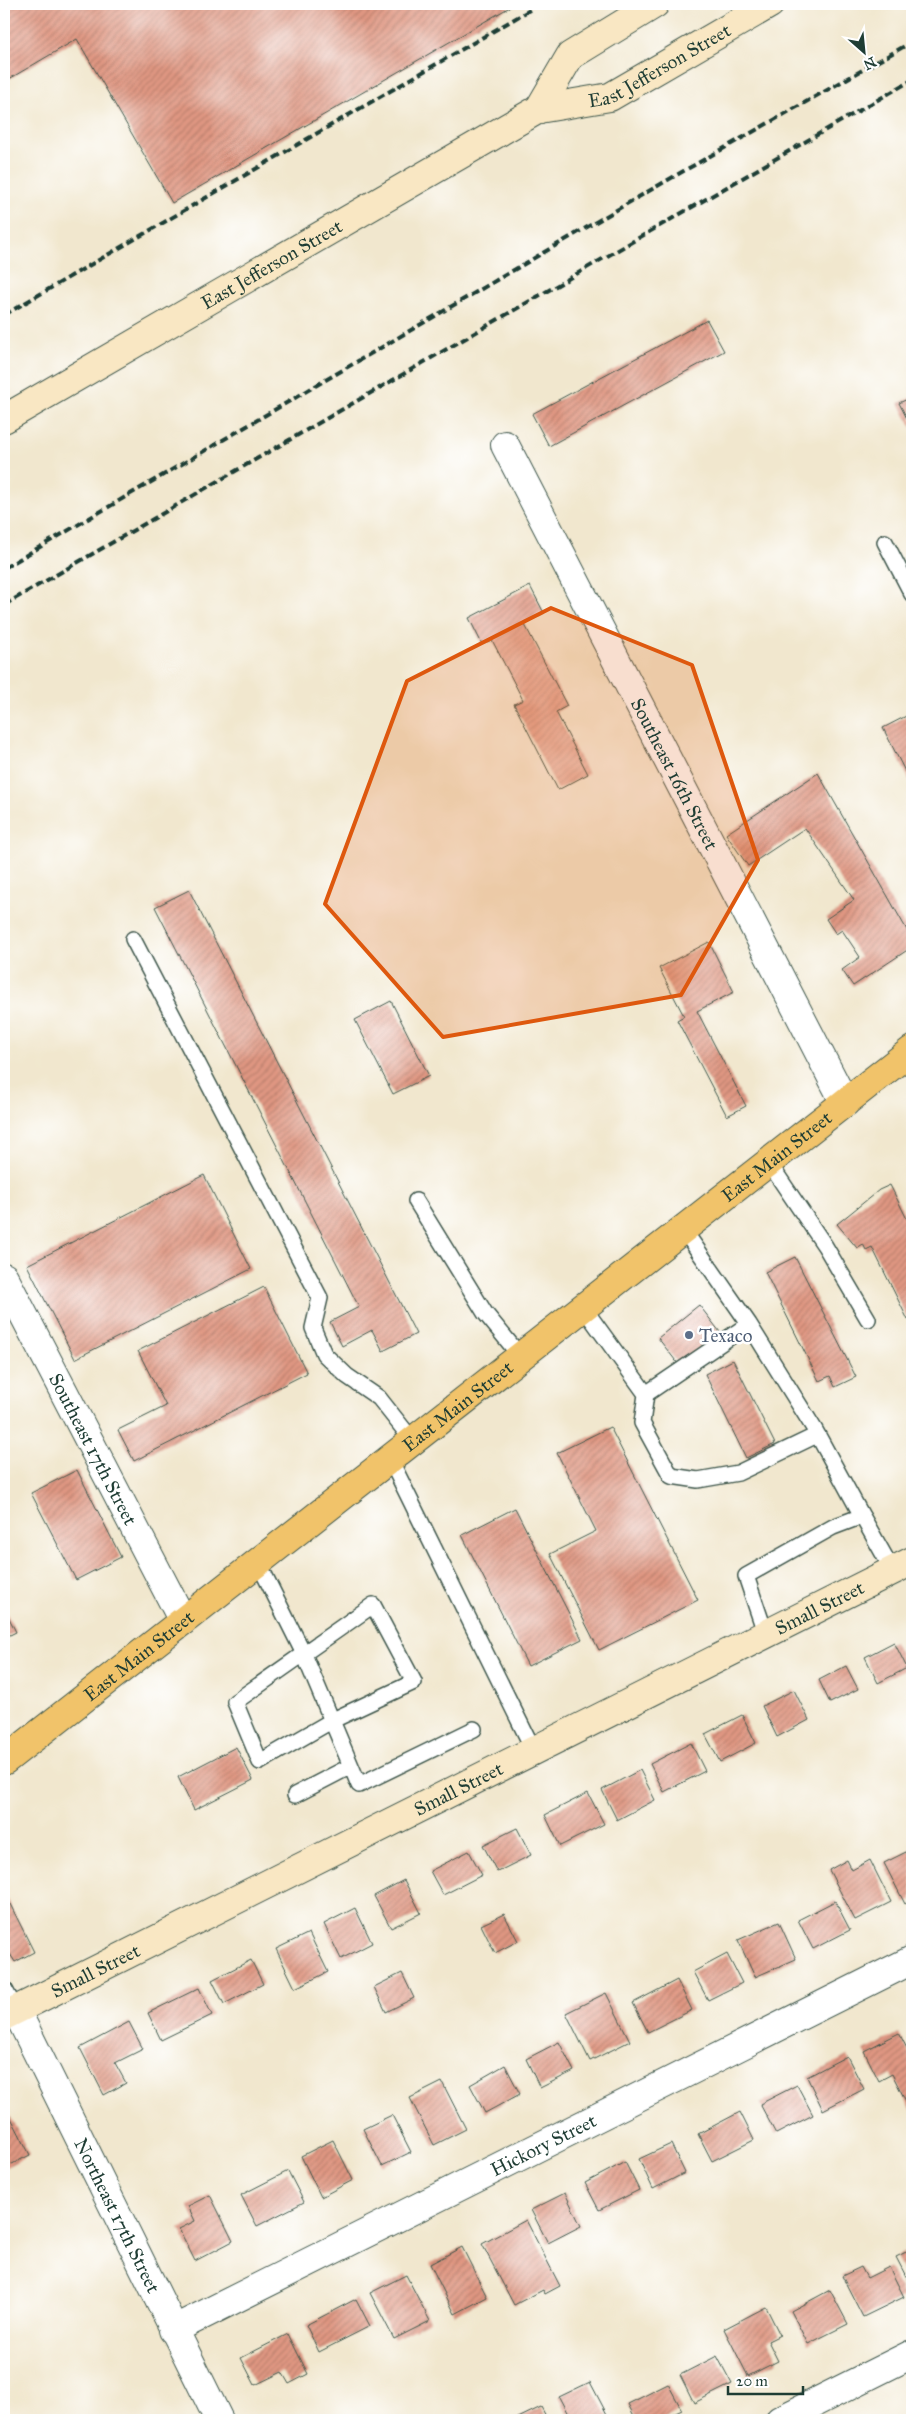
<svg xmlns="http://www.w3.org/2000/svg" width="916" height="2424" viewBox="0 0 916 2424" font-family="'IM FELL Great Primer',serif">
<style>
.building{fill:url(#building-hatch)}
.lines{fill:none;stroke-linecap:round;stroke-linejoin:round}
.lane-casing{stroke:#3e564b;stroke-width:18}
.street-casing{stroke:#3e564b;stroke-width:30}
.secondary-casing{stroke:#3e564b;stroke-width:30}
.primary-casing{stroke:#3e564b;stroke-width:30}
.lane{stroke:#fff;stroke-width:15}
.street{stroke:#fff;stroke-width:28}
.secondary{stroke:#f9e7c3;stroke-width:28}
.primary{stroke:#f1c36a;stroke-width:28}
.rail{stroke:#1f3d34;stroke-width:4;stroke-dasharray:8 4;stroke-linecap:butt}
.marked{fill:#de580e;fill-opacity:0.2;stroke:#de580e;stroke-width:4;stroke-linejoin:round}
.service-dot{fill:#5c6f8a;stroke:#fff;stroke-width:2}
.labels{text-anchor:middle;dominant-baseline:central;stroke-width:5;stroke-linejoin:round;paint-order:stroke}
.street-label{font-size:19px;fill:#1f3d34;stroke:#fff}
.service-label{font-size:19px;fill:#4e5e75;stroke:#fff;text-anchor:start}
</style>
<defs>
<pattern id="building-hatch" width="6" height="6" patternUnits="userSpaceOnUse" patternTransform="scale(1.25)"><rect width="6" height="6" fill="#e09782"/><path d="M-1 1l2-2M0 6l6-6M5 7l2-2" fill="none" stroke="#b57c6b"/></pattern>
</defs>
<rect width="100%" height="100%" fill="#fff"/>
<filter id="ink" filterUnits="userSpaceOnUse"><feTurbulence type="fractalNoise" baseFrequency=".02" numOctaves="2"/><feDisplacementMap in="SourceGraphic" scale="10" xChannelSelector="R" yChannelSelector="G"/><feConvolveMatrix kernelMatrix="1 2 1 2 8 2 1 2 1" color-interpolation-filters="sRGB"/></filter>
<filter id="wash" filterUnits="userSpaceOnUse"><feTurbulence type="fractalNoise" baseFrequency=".0096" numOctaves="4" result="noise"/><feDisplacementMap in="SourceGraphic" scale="20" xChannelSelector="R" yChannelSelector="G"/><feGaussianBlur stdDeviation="1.12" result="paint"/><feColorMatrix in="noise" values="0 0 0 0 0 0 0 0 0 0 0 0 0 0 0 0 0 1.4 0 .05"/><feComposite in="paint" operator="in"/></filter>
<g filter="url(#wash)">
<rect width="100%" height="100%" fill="#f1e7ce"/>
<g id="blocks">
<!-- building -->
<path class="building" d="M 4,4 L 515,4 L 172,203 L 77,39 L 4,82 Z
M 707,320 L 724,351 L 549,446 L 532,414 Z
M 912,397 L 912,428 L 899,403 Z
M 530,586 L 544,613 L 524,623 L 567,706 L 556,712 L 588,774 L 558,790 L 514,704 L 523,700 L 492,640 L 482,644 L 469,618 Z
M 912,713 L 912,785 L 883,728 Z
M 818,773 L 912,939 L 912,947 L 853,986 L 842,970 L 860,957 L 842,930 L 836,934 L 826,919 L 854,900 L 805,828 L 748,866 L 726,834 Z
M 189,890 L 416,1334 L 383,1351 L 372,1330 L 342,1346 L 330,1322 L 359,1307 L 155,907 Z
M 709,942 L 734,992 L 697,1011 L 746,1106 L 727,1116 L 677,1020 L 684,1016 L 659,968 Z
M 391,1001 L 429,1076 L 393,1094 L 355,1020 Z
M 204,1175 L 251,1269 L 75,1359 L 27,1265 Z
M 890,1185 L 912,1229 L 912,1318 L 908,1320 L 872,1247 L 866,1250 L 863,1244 L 857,1248 L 837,1224 L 879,1190 Z
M 795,1257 L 856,1377 L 835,1387 L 830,1376 L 819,1381 L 765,1272 Z
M 264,1287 L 307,1373 L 134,1461 L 118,1430 L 166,1406 L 138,1351 Z
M 699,1305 L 720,1332 L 679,1365 L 658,1338 Z
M 733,1360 L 775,1444 L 746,1458 L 705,1374 Z
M 610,1427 L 698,1600 L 599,1650 L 550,1554 L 596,1531 L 557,1453 Z
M 77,1470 L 121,1557 L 76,1580 L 31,1493 Z
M 515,1508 L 582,1639 L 528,1666 L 462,1535 Z
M 4,1608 L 16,1632 L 4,1638 Z
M 894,1642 L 907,1668 L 878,1683 L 865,1657 Z
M 846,1666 L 858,1689 L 830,1703 L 819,1680 Z
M 794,1690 L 809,1720 L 777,1737 L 762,1706 Z
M 742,1715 L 756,1743 L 720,1762 L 705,1734 Z
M 691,1743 L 705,1771 L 664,1792 L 650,1764 Z
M 236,1747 L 253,1780 L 194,1810 L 178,1777 Z
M 640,1770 L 655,1800 L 617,1820 L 602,1790 Z
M 588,1793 L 604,1824 L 560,1846 L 545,1815 Z
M 517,1828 L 531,1855 L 497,1872 L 483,1845 Z
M 912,1849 L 912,1900 L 905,1904 L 884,1863 Z
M 469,1851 L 482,1875 L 443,1895 L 430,1871 Z
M 847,1860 L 852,1870 L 870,1860 L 891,1902 L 855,1920 L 829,1870 Z
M 404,1880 L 421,1913 L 391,1928 L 374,1896 Z
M 4,1892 L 34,1952 L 15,1962 L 10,1954 L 5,1956 L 4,1954 Z
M 835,1901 L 850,1930 L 813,1949 L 798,1920 Z
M 355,1908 L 372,1943 L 341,1959 L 324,1924 Z
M 504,1914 L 518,1941 L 495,1953 L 481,1925 Z
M 779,1922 L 796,1959 L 755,1977 L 738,1940 Z
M 309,1933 L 328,1972 L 295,1988 L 276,1949 Z
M 727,1954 L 742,1983 L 708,2000 L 693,1972 Z
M 251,1960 L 263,1984 L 224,2004 L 212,1980 Z
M 402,1973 L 414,1998 L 386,2012 L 374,1987 Z
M 677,1980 L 692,2010 L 648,2032 L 633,2003 Z
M 199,1988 L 212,2015 L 161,2040 L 148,2013 Z
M 606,1993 L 630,2041 L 590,2061 L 566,2013 Z
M 129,2022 L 143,2049 L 115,2063 L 126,2083 L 104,2095 L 80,2048 Z
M 899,2033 L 912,2058 L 912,2113 L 892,2074 L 879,2081 L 864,2051 Z
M 559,2042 L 574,2071 L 540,2088 L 526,2059 Z
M 847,2056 L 864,2089 L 823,2110 L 807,2077 Z
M 505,2065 L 520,2094 L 485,2113 L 470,2085 Z
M 442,2082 L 466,2129 L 434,2145 L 410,2098 Z
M 797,2085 L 813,2115 L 776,2134 L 760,2104 Z
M 7,2110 L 30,2155 L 4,2168 L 4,2112 Z
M 740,2112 L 754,2140 L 712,2161 L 698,2134 Z
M 392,2115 L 411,2152 L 382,2166 L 363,2129 Z
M 333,2140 L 353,2180 L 321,2197 L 301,2156 Z
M 671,2144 L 685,2173 L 653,2189 L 639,2159 Z
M 625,2162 L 639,2190 L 599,2210 L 585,2183 Z
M 288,2171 L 304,2202 L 257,2226 L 241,2195 Z
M 565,2193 L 581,2226 L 548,2243 L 531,2210 Z
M 210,2195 L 233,2241 L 195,2261 L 179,2229 L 195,2221 L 188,2206 Z
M 526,2220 L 560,2286 L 545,2294 L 543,2290 L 514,2305 L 482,2244 Z
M 462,2247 L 487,2297 L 455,2314 L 430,2264 Z
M 912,2249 L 912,2288 L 896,2257 Z
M 861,2267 L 867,2278 L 889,2267 L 904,2297 L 863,2317 L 842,2276 Z
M 406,2275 L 430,2321 L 394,2339 L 370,2293 Z
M 830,2290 L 848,2324 L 808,2344 L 791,2311 Z
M 356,2299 L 370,2326 L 319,2352 L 306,2325 Z
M 766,2307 L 780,2335 L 768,2341 L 778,2361 L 748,2376 L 724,2329 Z
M 288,2334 L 308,2374 L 289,2384 L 282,2372 L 255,2385 L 241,2358 Z
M 717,2356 L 732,2384 L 694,2403 L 680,2375 Z
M 590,2382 L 610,2420 L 571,2420 L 559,2397 Z
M 668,2384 L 682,2410 L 661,2420 L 636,2420 L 628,2404 Z
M 541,2407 L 548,2420 L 514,2420 Z"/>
</g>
</g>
<g filter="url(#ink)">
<use href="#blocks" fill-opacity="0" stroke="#3e564b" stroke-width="1"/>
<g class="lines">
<defs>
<path id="lane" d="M 885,542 L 912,594
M 133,939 L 320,1298 L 313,1328 L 324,1354 L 347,1376 L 379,1398 L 413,1441
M 769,1163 L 825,1246 L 868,1319
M 416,1201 L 485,1313 L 521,1357
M 683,1229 L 749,1324 L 815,1430 L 862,1516
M 583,1307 L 646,1394 L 749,1324
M 646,1394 L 642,1423 L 671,1476 L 698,1480 L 738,1473 L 817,1435
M 390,1459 L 534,1751
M 258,1562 L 303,1652 L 359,1785 L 474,1729
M 373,1605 L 414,1682 L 333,1720 L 260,1762 L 235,1702 Z
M 766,1635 L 746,1576 L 833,1527 L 862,1516 L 893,1571
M 295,1795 L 351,1766
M 4,1988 L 16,2010"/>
<g id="street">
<path id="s1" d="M 505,445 L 845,1103"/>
<path id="s2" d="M 4,1277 L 183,1621"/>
<path id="s3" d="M 16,2010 L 219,2420"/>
<path id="s4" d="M 173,2330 L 912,1960"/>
<path d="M 780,2420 L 912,2354"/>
</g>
<g id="secondary">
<path d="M 539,109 L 570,56 L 655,4"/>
<path id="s5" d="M 4,419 L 539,109 L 610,97 L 770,4"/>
<path id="s6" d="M 4,2016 L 912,1561"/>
</g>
<g id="primary">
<path id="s7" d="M 4,1761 L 912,1050"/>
</g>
</defs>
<!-- lane casing -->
<use href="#lane" class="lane-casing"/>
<!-- street casing -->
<use href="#street" class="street-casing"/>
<!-- secondary casing -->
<use href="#secondary" class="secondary-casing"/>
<!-- primary casing -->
<use href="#primary" class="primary-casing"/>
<!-- lane -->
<use href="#lane" class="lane"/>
<!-- street -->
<use href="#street" class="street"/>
<!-- secondary -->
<use href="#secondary" class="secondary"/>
<!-- primary -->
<use href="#primary" class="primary"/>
<!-- rail -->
<path class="rail" d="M 4,315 L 540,4
M 4,568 L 666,181 L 912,42
M 4,605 L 912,80"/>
</g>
</g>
<!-- marked area -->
<path class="marked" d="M 551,608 L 692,665 L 758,860 L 681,995 L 443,1037 L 325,904 L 407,681 Z"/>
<!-- markers -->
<circle class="service-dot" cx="689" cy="1335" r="5"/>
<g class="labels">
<!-- street labels -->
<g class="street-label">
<text stroke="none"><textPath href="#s5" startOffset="748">East Jefferson Street</textPath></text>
<text stroke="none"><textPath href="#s5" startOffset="309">East Jefferson Street</textPath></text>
<text stroke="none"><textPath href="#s1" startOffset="370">Southeast 16th Street</textPath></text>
<text stroke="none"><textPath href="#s7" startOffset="981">East Main Street</textPath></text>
<text stroke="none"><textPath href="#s7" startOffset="576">East Main Street</textPath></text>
<text stroke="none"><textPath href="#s2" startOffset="194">Southeast 17th Street</textPath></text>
<text stroke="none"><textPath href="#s6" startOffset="912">Small Street</textPath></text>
<text stroke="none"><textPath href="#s7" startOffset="171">East Main Street</textPath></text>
<text stroke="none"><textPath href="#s6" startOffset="508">Small Street</textPath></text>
<text stroke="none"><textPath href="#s6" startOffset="102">Small Street</textPath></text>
<text stroke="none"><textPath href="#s4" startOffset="414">Hickory Street</textPath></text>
<text stroke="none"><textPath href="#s3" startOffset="229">Northeast 17th Street</textPath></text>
</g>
<!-- service labels -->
<g class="service-label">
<text x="699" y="1335">Texaco</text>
</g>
</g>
<!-- margin -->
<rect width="916" height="2424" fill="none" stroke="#fff" stroke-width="20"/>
<!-- north arrow -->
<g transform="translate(864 52) rotate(153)" stroke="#ffffff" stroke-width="4" paint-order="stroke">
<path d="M0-4L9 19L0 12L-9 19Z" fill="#1f3d34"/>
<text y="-8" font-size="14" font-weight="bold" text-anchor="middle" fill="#1f3d34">N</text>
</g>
<!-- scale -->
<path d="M728 2386v8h75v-8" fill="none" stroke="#1f3d34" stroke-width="2.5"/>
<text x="736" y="2386" font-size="15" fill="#1f3d34" stroke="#ffffff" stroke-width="4" paint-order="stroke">20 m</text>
</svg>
